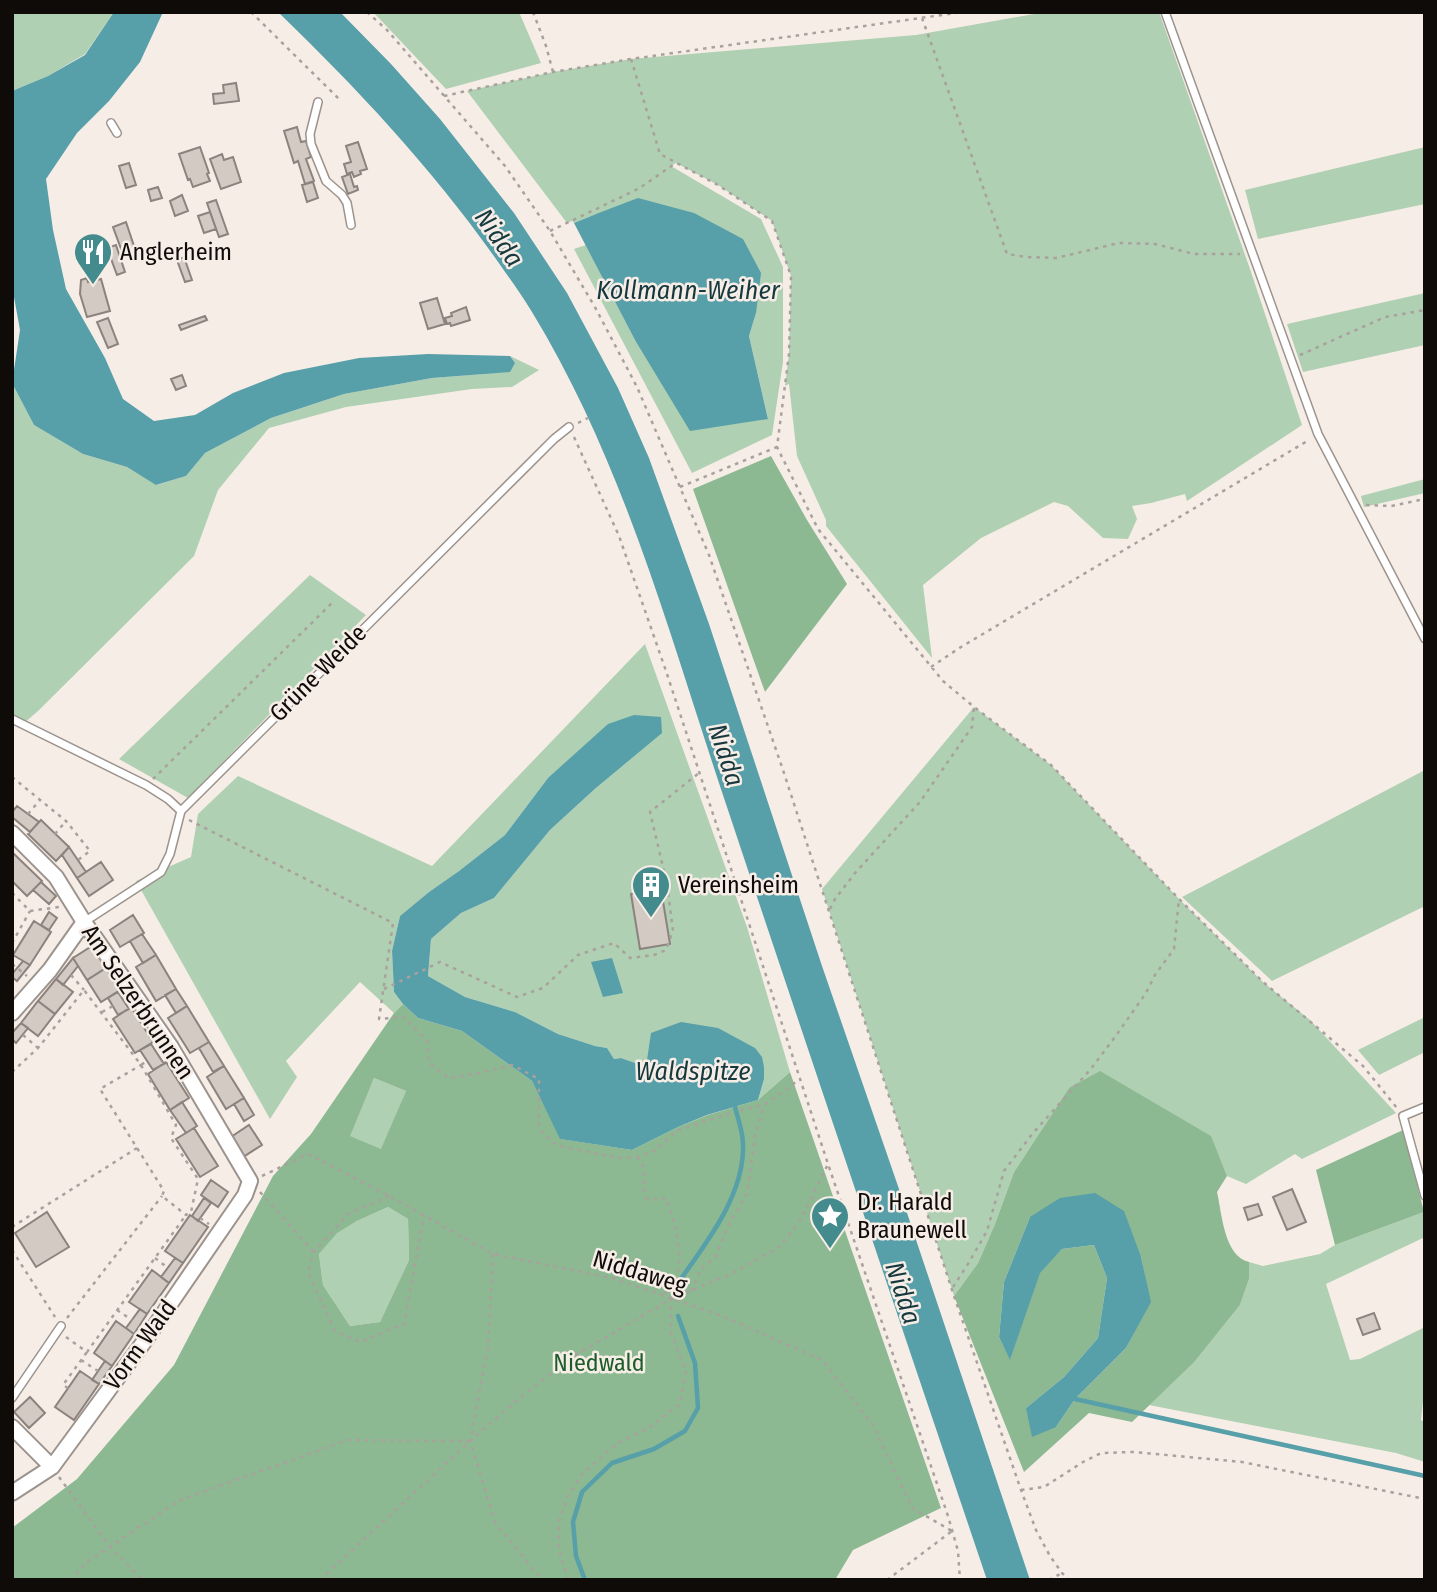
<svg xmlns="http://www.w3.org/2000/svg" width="1437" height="1592" viewBox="0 0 1437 1592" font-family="'Fira Sans Condensed',sans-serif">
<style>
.green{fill:#afd0b2}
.forest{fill:#8cb991;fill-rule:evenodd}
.water{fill:#579fa9}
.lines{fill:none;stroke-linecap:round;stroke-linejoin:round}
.stream{stroke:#579fa9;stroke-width:4.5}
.building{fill:#d3cac4;stroke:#8c837e;stroke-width:2}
.lane-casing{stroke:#9c938d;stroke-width:10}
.street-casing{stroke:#9c938d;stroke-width:18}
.path{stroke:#a9a19d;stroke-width:2.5;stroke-dasharray:3.5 5;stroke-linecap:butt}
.lane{stroke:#fff;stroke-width:7}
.street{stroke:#fff;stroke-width:14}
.labels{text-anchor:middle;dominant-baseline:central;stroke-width:5;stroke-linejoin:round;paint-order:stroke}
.poi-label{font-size:24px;fill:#0e0b09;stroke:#f7ede7;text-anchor:start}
.street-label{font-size:24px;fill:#0e0b09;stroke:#f7ede7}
.park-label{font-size:24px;fill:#1c5d2b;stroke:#f7ede7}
.water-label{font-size:26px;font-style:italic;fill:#15393e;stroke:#f7ede7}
</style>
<rect width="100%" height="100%" fill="#f7ede7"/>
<!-- green -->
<path class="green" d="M 12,12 L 114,12 L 85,54 L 48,76 L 12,91 Z
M 373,12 L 519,12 L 541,63 L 446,89 Z
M 1045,12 L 1159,12 L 1250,269 L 1302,425 L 1187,501 L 1185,494 L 1151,503 L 1132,506 L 1137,519 L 1128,539 L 1103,538 L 1068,506 L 1054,502 L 981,538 L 923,585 L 932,658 L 826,526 L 826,520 L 797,456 L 789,384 L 785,386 L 789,354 L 791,276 L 772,221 L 718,185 L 676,163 L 671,166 L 761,219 L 783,267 L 783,362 L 772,435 L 692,473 L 574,249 L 586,245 L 635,340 L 768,418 L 749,336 L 756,313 L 596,214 L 574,223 L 572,221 L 567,223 L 467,91 L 553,72 L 631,59 L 916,35 Z
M 1425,147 L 1425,204 L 1258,239 L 1245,190 Z
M 1425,293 L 1425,345 L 1303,372 L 1287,324 Z
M 510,356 L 539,370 L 512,387 L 472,389 L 346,407 L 269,428 L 218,490 L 194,556 L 38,711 L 23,724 L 12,719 L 12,383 L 34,425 L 83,454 L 127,467 L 157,485 L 186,476 L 205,453 L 271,418 L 344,394 L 432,378 L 483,374 L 515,363 Z
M 1425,479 L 1425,493 L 1364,507 L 1361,496 Z
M 310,575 L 366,615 L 188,798 L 119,759 Z
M 645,644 L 747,927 L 790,1072 L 758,1100 L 764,1079 L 647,1068 L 621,1058 L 614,1059 L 607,1048 L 595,1046 L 558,1034 L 515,1012 L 465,997 L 428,976 L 431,939 L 461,913 L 494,898 L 550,830 L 597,787 L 548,778 L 505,835 L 459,871 L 429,892 L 400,916 L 392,951 L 394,992 L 403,1004 L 394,1013 L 360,982 L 286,1061 L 297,1077 L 270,1119 L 136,881 L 191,857 L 198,814 L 238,776 L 432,866 Z
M 974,707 L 1051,765 L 1179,899 L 1263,982 L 1310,1020 L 1396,1113 L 1302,1159 L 1295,1154 L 1246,1184 L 1227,1176 L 1210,1136 L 1069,1088 L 1014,1172 L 995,1224 L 978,1263 L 954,1296 L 822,889 Z
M 1425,770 L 1425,906 L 1272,981 L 1182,897 Z
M 1425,1017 L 1425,1052 L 1379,1075 L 1358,1050 Z
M 374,1078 L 406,1091 L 382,1150 L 349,1136 Z
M 388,1207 L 408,1219 L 409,1260 L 380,1322 L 350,1326 L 323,1285 L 319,1254 L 336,1233 L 357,1221 Z
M 1424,1212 L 1425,1237 L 1326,1284 L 1350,1360 L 1360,1359 L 1425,1327 L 1425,1383 L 1421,1420 L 1425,1422 L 1425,1462 L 1396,1453 L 1149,1405 L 1194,1361 L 1240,1305 L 1249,1279 L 1249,1262 L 1263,1266 L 1320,1254 L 1335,1245 Z"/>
<!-- forest -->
<path class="forest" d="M 771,456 L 807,520 L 847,584 L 765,692 L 693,489 Z
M 403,1004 L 418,1018 L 462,1031 L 532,1081 L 561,1139 L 632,1150 L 678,1127 L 708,1115 L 758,1100 L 790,1072 L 941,1508 L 853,1550 L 835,1580 L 12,1580 L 12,1528 L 77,1479 L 174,1365 L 273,1176 L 311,1134 L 394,1013 ZM 374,1078 L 406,1091 L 381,1149 L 350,1136 ZM 388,1207 L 408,1219 L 409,1260 L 380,1322 L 350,1326 L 323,1285 L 319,1254 L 337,1233 L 357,1221 Z
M 1100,1071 L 1211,1136 L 1227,1176 L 1217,1192 C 1222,1214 1224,1256 1249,1262 L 1249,1279 L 1240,1305 L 1194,1362 L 1132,1422 L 1089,1413 L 1024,1472 L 954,1296 L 978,1263 L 995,1224 L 1014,1172 L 1069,1088 ZM 1030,1217 L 1141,1257 L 1150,1302 L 1126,1348 L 1075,1399 L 1056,1427 L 1026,1408 L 1064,1377 L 1098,1338 L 1107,1278 L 1094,1245 L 1062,1249 L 1039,1273 L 1010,1359 L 999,1337 L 1004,1282 Z
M 1403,1130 L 1424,1212 L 1335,1245 L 1316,1170 Z"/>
<!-- water -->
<path class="water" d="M 114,12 L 163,12 L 140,62 L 109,101 L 77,133 L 46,179 L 53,230 L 66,289 L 105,358 L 123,399 L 154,421 L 195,415 L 233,393 L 284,373 L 359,358 L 428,354 L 510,356 L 515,363 L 510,372 L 432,378 L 344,394 L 271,418 L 205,453 L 186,476 L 156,485 L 127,467 L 83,454 L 34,425 L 12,383 L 20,330 L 12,286 L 12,91 L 48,76 L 85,55 Z
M 278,12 L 340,12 L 391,64 L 440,119 L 514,213 L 567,293 L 618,388 L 649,458 L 709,624 L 822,966 L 899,1189 L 1030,1580 L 987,1580 C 901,1325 815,1071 730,816 C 672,645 627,468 532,312 C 523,297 513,283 503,269 C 438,175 360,91 278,12 Z
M 638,198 L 694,213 L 743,239 L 761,273 L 756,313 L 749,336 L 768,419 L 690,431 L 635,340 L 574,223 L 596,214 Z
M 634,715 L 661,717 L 662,733 L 597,787 L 550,830 L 494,898 L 461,913 L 431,939 L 428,976 L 465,997 L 515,1012 L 558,1034 L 595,1046 L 607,1048 L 614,1059 L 621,1058 L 646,1067 L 651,1033 L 681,1022 L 718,1028 L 755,1048 L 762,1057 L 764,1067 L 764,1079 L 758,1100 L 707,1115 L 678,1127 L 632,1150 L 560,1139 L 532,1081 L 462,1031 L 418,1018 L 403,1004 L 394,992 L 392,951 L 400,916 L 429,892 L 459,871 L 505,835 L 548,778 L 608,724 Z
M 612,958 L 623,993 L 603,997 L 591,962 Z
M 1095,1193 L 1124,1211 L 1141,1257 L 1151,1302 L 1126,1348 L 1075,1399 L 1056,1427 L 1032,1437 L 1026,1408 L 1064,1377 L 1098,1338 L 1107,1278 L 1094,1245 L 1062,1249 L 1040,1273 L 1010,1360 L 999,1337 L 1004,1282 L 1030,1217 L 1060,1198 Z"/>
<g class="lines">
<!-- stream -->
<path class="stream" d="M 680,1280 C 708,1241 745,1193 743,1144 C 743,1132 738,1119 735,1107
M 1075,1399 L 1425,1476
M 585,1580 L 576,1556 L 573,1522 L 582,1492 L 612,1463 L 654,1449 L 685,1431 L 698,1408 L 695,1363 L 678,1316"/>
</g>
<!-- building -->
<path class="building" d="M 236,83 L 239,101 L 214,104 L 213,94 L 224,93 L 223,85 Z
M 297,127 L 301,142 L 306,141 L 311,157 L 306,159 L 314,181 L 305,184 L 298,161 L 294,163 L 284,131 Z
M 358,142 L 367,169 L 360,171 L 361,174 L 354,177 L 352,172 L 347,174 L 344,164 L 351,162 L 346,146 Z
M 200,147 L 209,173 L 207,174 L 210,181 L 193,187 L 190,179 L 188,180 L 179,154 Z
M 222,154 L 224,160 L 233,157 L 241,182 L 221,189 L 210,159 Z
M 129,163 L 136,185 L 126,188 L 119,166 Z
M 350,174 L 354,187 L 357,186 L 358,190 L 348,194 L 342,177 Z
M 313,182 L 318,198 L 307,202 L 302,185 Z
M 158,187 L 162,198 L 151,201 L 148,190 Z
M 182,195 L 188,211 L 175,216 L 170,201 Z
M 216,200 L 228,234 L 219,237 L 207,203 Z
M 210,212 L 216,229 L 204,233 L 198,216 Z
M 126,222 L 136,252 L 124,257 L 113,227 Z
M 116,245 L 125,272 L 117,275 L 107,248 Z
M 184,257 L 192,280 L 185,282 L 177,260 Z
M 95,277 L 96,280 L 101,279 L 110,311 L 87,317 L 80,294 L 81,280 L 87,278 L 88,282 L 91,281 L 90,278 Z
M 437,298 L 445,324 L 428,329 L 420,303 Z
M 466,307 L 470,320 L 451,326 L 450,323 L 447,324 L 445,318 L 452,316 L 451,313 Z
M 205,316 L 207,320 L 181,330 L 179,325 Z
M 108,318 L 118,344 L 108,348 L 97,322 Z
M 182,375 L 186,386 L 176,390 L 171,379 Z
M 17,806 L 39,822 L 30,832 L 12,817 L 12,812 Z
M 41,820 L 69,847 L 56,861 L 28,834 Z
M 69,847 L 86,872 L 77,878 L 62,855 Z
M 13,853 L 42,881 L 27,896 L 12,881 Z
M 101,862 L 113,880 L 89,896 L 77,878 Z
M 41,882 L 56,896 L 49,904 L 33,890 Z
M 661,889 L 670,944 L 640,949 L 631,894 Z
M 49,912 L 57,918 L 49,930 L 41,925 Z
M 133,915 L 144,933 L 120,947 L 110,930 Z
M 34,921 L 51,932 L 30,965 L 13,955 Z
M 142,934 L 156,955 L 143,963 L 130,941 Z
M 92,946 L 106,968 L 87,980 L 73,958 Z
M 156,955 L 176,989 L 156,1001 L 136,967 Z
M 73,958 L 78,966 L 63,985 L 56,979 Z
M 23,961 L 30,965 L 17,981 L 12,977 L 12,974 Z
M 106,968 L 120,990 L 101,1002 L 87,980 Z
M 56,979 L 73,992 L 55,1014 L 38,1001 Z
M 176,989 L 187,1006 L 176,1013 L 165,995 Z
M 118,992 L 129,1009 L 118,1015 L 108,998 Z
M 38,1001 L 55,1014 L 38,1036 L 21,1023 Z
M 187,1006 L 209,1042 L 190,1053 L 168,1018 Z
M 131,1007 L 153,1042 L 135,1053 L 113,1019 Z
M 21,1023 L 28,1028 L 16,1043 L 12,1039 L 12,1033 Z
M 209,1042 L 224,1066 L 213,1072 L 199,1048 Z
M 151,1044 L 164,1064 L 153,1070 L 140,1050 Z
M 166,1062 L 189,1098 L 170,1110 L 148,1074 Z
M 224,1066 L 244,1098 L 226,1109 L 207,1077 Z
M 244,1098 L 254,1115 L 244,1121 L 234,1104 Z
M 182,1102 L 197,1126 L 186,1133 L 170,1110 Z
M 249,1125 L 262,1145 L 243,1157 L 231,1137 Z
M 194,1128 L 218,1166 L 200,1177 L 176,1139 Z
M 211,1180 L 228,1192 L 218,1207 L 201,1195 Z
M 1292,1189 L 1306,1222 L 1287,1230 L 1273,1197 Z
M 204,1198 L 211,1203 L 198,1221 L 192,1216 Z
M 1258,1204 L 1262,1215 L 1248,1220 L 1244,1208 Z
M 47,1212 L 69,1247 L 36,1267 L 15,1233 Z
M 190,1215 L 208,1227 L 183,1263 L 165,1251 Z
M 175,1258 L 183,1263 L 169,1283 L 161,1277 Z
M 152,1270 L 169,1283 L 147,1314 L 129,1302 Z
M 140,1309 L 147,1314 L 134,1334 L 126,1328 Z
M 1374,1313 L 1380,1329 L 1363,1335 L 1357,1319 Z
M 116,1321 L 134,1334 L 112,1366 L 94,1353 Z
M 105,1361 L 112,1366 L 99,1384 L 92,1380 Z
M 80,1371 L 99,1384 L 74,1420 L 55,1407 Z
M 30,1397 L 45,1413 L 29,1428 L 14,1412 Z"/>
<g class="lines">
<defs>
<path id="lane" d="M 1165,12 L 1318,434 L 1425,639
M 318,102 L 310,134 L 311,144 L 326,181 L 342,195 L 347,203 L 351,225
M 111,123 L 117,133
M 12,719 L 146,785 L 168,799 L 181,811
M 84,922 L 161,872 L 170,854 L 181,811 L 554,439 L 569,427
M 1425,1107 L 1403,1116 L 1425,1196
M 12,1398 L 61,1326"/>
<path id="street" d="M 12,833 L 56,877 L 84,922 L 171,1047 L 250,1181 L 245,1195 L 146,1339 L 52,1467 L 12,1493
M 12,1013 L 50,970 L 84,922
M 12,1427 L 52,1467"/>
</defs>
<!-- lane casing -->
<use href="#lane" class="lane-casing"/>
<!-- street casing -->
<use href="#street" class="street-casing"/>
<!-- path -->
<path class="path" d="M 251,12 L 339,99
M 367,12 L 387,30 L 505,166 L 550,231 L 596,309 L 637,387 L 709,555 L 783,770 L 954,1296 L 1021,1490 L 1036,1530 L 1050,1556 L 1062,1573 L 1069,1580
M 533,12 L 546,46 L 553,72
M 922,18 L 1007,254 L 1027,257 L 1056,258 L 1119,243 L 1155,244 L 1194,254 L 1240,254
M 631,59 L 660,154 L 718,185 L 772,221 L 791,276 L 789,354 L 777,447 L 818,529 L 943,681 L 974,707 L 1051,765 L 1179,899 L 1263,982 L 1363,1066 L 1397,1108
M 444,96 L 553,72 L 631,59 L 963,12
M 550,231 L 638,189 L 676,163
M 1300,355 L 1385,317 L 1425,310
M 578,423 L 588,418
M 574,437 L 619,536 L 666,671 L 828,1164 L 948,1516 L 958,1551 L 960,1580
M 680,487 L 777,447
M 1366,505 L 1391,506 L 1425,499
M 931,667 L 961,647 L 1309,440
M 12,777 L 66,821 L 90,851 L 78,860
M 153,779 L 333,602
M 28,814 L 40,800
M 189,820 L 393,923 L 379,1019 L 403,1017 L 427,1040 L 429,1063 L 449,1078 L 479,1073 L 512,1065 L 539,1079 L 539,1128 L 553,1143 L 564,1147 L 619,1158 L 637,1157 L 654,1151 L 676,1131 L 734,1112
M 55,834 L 66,821
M 12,884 L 13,882
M 12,893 L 30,911 L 59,907
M 830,909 L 835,899 L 855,873 L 920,802 L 972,727 L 974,707
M 12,943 L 30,911
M 12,964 L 27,976
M 71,975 L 84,990
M 384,989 L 440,962 L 517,997 L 543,988 L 578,955 L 614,943 L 630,958 L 654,955 L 666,950 L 673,931 L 667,884 L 650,812 L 699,773
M 102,1012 L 113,1006
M 23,1035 L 38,1048
M 141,1065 L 176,1125 L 171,1138 L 198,1179 L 191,1212 L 186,1215 L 162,1196 L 164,1191 L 100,1089 Z
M 12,1072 L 38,1048 L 84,990 L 141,1065 L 147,1061
M 740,1110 L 764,1105 L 800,1079
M 637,1157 L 644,1168 L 644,1189 L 646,1198 L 658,1200 L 666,1198 C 675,1219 683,1254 677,1277 C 675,1284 668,1290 663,1296
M 262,1176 L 308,1154 L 389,1196 L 493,1254 L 612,1278 L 725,1317 L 822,1360 L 873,1425 L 912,1508 L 952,1531
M 260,1192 L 314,1252
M 389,1196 L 348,1214 L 314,1252 L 308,1272 L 335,1331 L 360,1342 L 404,1324 L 424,1215
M 200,1218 L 209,1224
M 12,1227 L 137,1148
M 12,1250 L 55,1317
M 493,1254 L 488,1348 L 470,1441 L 495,1522 L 542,1580
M 155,1258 L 168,1268
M 953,1287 L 968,1264 L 987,1231 L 1004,1171 L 1033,1133 L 1090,1070 L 1115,1037 L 1146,993 L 1155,975 L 1174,949 L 1179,899
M 691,1291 L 701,1269 L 716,1256 L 728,1226 L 747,1193 L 755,1137 L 764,1105
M 117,1310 L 132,1320
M 67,1318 L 162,1196
M 66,1337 L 87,1352 L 186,1215
M 81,1360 L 98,1371
M 68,1388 L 63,1385 L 87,1352
M 59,1477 L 110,1547 L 143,1580
M 1021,1490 L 1044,1487 L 1083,1462 L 1101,1453 L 1134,1452 L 1242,1462 L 1425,1499
M 70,1580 L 87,1562 L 180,1500 L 348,1440 L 470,1441
M 320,1580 L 470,1441 L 522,1396 L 574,1356 L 671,1299 L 731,1274 L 779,1247 L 800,1221 L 827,1166
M 568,1580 L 559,1549 L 559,1521 L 568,1496 L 583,1473 L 617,1444 L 650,1427 L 680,1404 L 686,1372 L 671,1332 L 671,1299
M 887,1580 L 952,1531
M 1049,1580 L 1062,1573"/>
<!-- lane -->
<use href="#lane" class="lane"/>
<!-- street -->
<use href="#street" class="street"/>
</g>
<!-- icons -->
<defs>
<symbol id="restaurant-pin" viewBox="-11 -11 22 30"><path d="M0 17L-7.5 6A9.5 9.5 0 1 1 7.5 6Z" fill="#438b8c" stroke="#f7ede7"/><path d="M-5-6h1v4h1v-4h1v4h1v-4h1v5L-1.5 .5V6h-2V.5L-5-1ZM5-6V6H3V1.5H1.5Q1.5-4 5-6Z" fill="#fff"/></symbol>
<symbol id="building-pin" viewBox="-11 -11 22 30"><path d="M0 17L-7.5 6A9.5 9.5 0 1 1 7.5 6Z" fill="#438b8c" stroke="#f7ede7"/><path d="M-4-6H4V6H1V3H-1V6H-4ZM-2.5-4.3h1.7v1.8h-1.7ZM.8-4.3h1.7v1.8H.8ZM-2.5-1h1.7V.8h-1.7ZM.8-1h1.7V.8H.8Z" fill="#fff"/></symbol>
<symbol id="sight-pin" viewBox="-11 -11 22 30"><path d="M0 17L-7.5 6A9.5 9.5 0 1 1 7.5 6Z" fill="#438b8c" stroke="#f7ede7"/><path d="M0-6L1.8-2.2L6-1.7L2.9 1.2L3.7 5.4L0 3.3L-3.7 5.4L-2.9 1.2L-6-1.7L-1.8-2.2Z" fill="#fff"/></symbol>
</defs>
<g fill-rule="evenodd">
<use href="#restaurant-pin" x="71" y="230" width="44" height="60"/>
<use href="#building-pin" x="629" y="863" width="44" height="60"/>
<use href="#sight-pin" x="808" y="1194" width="44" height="60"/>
</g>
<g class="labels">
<!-- poi labels -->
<g class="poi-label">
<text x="120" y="252">Anglerheim</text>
<text x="678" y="885">Vereinsheim</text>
<text x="857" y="1202">Dr. Harald<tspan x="857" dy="28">Braunewell</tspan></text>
</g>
<!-- street labels -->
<g class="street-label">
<text transform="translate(318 673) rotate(-45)">Grüne Weide</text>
<text transform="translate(138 1002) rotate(56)">Am Selzerbrunnen</text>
<text transform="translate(640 1272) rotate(17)">Niddaweg</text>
<text transform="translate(140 1345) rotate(-54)">Vorm Wald</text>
</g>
<!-- park labels -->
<g class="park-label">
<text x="599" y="1363">Niedwald</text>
</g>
<!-- water labels -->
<g class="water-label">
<text transform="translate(499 238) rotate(55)">Nidda</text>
<text x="688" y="290">Kollmann-Weiher</text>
<text transform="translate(726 755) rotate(72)">Nidda</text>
<text x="693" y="1071">Waldspitze</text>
<text transform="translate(903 1293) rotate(72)">Nidda</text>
</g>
</g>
<!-- border -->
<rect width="1437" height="1592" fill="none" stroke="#0e0b09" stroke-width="28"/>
</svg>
